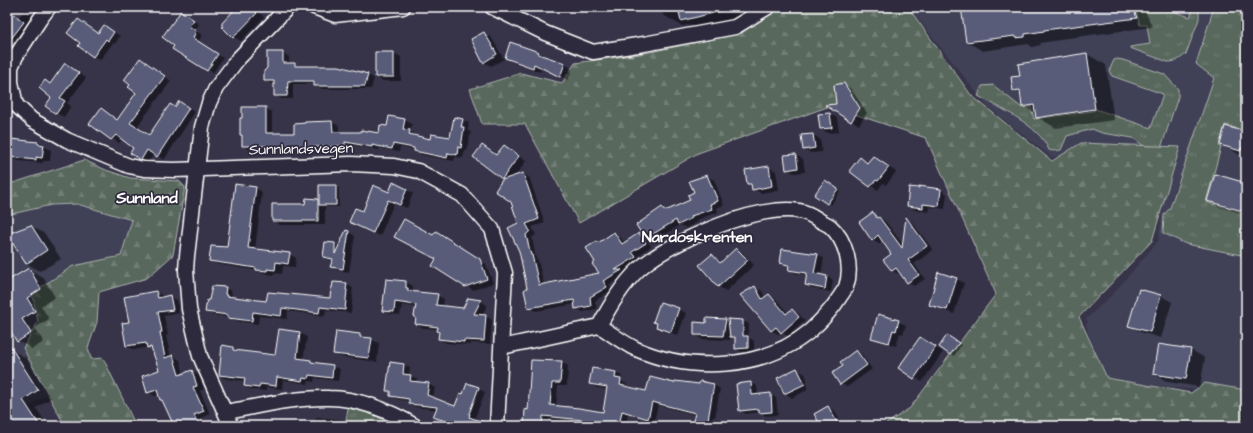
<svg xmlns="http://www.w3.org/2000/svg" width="1253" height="433" viewBox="0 0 1253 433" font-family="'Architects Daughter',sans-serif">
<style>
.built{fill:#414057}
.grass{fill:url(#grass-tufts);stroke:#acb3ae}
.forest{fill:url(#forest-firs);stroke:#acb3ae}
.shadow{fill:#0007;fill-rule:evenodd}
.building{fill:#585b78;stroke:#fff}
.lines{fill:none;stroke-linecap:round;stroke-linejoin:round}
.minor-casing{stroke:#fff;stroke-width:17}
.minor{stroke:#2f2a3d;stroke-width:14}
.labels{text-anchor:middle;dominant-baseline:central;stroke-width:3.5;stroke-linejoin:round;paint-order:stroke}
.street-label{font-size:15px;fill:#fff;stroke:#2f2a3d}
.neighbourhood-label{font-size:16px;font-weight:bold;fill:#fff;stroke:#2f2a3d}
</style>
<defs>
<pattern id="grass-tufts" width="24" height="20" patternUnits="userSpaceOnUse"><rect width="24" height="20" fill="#59675d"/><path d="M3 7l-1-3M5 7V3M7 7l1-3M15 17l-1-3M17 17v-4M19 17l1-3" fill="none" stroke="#727e75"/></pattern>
<pattern id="forest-firs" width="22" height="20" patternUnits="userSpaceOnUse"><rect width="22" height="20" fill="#59675d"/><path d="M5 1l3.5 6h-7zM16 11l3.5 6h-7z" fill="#727e75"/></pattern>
</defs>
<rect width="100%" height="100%" fill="#373449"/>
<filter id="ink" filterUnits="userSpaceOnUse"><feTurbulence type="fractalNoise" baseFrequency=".025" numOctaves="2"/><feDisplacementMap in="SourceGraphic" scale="8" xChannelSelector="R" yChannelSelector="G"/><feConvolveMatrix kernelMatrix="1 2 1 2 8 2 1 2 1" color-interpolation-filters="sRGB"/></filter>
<g filter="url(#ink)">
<!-- built -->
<path class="built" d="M 909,7 L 1246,7 L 1246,393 L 1103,383 L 1086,325 L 1088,322 L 1086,319 L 1113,294 L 1158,241 L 1170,155 L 1051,157 L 987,106 Z
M 77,204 L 133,220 L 121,256 L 73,266 L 23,348 L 48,394 L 7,421 L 7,215 L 51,205 Z"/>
<!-- grass -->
<path class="grass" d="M 1135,7 L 1161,7 L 1190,17 L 1194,7 L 1198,8 L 1199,10 L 1199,19 L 1186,54 C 1180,59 1176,62 1168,62 L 1130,48 L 1130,47 L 1150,44 L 1147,25 L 1140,25 Z
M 1214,7 L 1246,7 L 1246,129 L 1245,131 L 1225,125 L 1219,146 L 1221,147 L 1206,202 L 1246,214 L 1246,256 L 1186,244 L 1163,233 L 1164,215 L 1170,208 L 1214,78 L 1196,64 Z
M 1117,59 L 1123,60 L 1164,74 L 1178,89 L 1178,97 L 1160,151 L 1145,147 L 1133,138 L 1102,133 L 1092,129 L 1067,136 L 1061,150 L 1053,151 L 1049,150 C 1039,125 1000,108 978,96 L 982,86 L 993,85 L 1022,108 L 1031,107 L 1034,119 L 1094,111 L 1095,109 L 1151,128 L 1163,94 L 1112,76 L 1109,71 L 1114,60 Z
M 348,408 L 372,414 L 398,426 L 345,426 Z"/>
<!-- forest -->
<path class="forest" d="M 775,7 L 908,7 L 971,95 L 1052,161 L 1081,143 L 1180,147 L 1152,241 L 1079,317 L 1107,378 L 1191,393 L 1205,383 L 1246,390 L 1246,426 L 883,426 L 910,408 L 996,294 L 926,138 L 830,106 L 698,153 L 579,223 L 525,124 L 482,124 L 470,89 L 521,73 L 562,83 L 575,63 L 640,54 L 742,33 Z
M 84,160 L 106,170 L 130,178 L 179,181 L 185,187 L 173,255 L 147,278 L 99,292 L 97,322 L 88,348 L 91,359 L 103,358 L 136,426 L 65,426 L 23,348 L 38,322 L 32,293 L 73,266 L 121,256 L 132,220 L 77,204 L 51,205 L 7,215 L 7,185 Z"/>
<!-- shadow -->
<path class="shadow" d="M 127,7 L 142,7 L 137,13 Z
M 238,7 L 253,7 L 264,17 L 241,41 L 234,37 Z
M 661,7 L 765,7 L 761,12 L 730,19 L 731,24 L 701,31 L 690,25 L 682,26 L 663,15 Z
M 962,7 L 1144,7 L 1152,27 L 1060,39 L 1060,40 L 1040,43 L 1041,45 L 1032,47 L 1028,44 L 983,51 L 967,42 Z
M 25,10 L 33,16 L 7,50 L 7,17 L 18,18 Z
M 182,12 L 199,24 L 195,30 L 202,35 L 198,42 L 223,58 L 213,73 L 176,46 Z
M 79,20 L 99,34 L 105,26 L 120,36 L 115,44 L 113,43 L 100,60 L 93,56 L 81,43 Z
M 483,33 L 491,37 L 504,59 L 491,66 L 484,62 Z
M 268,53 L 283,53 L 289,57 L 289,64 L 295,64 L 299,67 L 367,75 L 374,78 L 371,89 L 322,89 L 315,85 L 315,84 L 293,84 L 293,99 L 281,99 L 275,95 L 275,84 L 272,84 L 265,80 L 268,69 Z
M 394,53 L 401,57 L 401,81 L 383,81 L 376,77 Z
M 538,53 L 545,58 L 565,64 L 572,69 L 568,80 L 542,67 L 540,72 L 513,62 L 506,58 Z
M 1087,54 L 1106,65 L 1114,120 L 1056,128 L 1037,117 L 1037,114 L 1023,106 L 1021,94 L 1014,90 L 1021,77 Z
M 147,63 L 171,81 L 136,128 L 149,136 L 176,108 L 186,106 L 195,112 L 164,160 L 154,154 L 148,163 L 141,159 L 135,148 L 122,139 L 119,143 L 90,123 L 101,109 L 118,120 L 138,93 Z
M 66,64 L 86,78 L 67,103 L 71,106 L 64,117 L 56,113 L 45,81 L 51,84 Z
M 844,84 L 851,89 L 867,113 L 859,125 L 828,105 L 837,104 Z
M 243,108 L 265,108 L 272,112 L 272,134 L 295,134 L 295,125 L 306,124 L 306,123 L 332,122 L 339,126 L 339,133 L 361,133 L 362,131 L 380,135 L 381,126 L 388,127 L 389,117 L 405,120 L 412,124 L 410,132 L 416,135 L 416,137 L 431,140 L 432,135 L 450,139 L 454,118 L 463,120 L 469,123 L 468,131 L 471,132 L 467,151 L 465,150 L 463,158 L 455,157 L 454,161 L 422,155 L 415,150 L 400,147 L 399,152 L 379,148 L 379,150 L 352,145 L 352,149 L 340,149 L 340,150 L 302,151 L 299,149 L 250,150 L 243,146 L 243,136 L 241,135 L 241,119 L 243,119 ZM 462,120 L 464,120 L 462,132 L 460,132 Z
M 830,114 L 837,118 L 839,132 L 828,133 L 821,129 Z
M 1246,133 L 1246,157 L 1240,155 L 1221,144 Z
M 813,135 L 820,139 L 822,152 L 811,153 L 804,149 Z
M 37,143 L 51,150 L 50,161 L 43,161 L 43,163 L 18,161 L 11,156 Z
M 482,146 L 497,156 L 504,146 L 526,161 L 515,177 L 522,174 L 529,177 L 545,223 L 532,227 L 536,235 L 532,238 L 536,259 L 538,260 L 544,285 L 600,274 L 596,262 L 597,242 L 599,243 L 614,233 L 620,237 L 625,243 L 639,234 L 645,238 L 662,208 L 667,211 L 691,200 L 695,192 L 707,176 L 714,180 L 724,205 L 717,208 L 718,212 L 697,220 L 698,222 L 686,228 L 680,225 L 652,243 L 646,239 L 651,246 L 638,256 L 641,261 L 624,272 L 627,274 L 609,285 L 612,290 L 595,301 L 597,309 L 583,312 L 576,308 L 575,304 L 536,311 L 529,307 L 528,288 L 520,223 L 506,180 L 474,157 Z
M 796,155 L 803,159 L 805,172 L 794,173 L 787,169 Z
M 860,159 L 868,163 L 880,161 L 896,172 L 886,185 L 883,183 L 878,190 L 851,171 Z
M 768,167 L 776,171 L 779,190 L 761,193 L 753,189 L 753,187 L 748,184 Z
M 828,183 L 840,191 L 831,205 L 827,203 Z
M 394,184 L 413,193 L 407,208 L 394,203 L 380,236 L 350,222 L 389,193 Z
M 1246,184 L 1246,215 L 1219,207 L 1208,200 Z
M 335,186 L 339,188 L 339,207 L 325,207 L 325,225 L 280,225 L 273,220 L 306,205 L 306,199 L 318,200 L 320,201 Z
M 256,188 L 262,192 L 255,250 L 289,254 L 296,258 L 295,267 L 283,266 L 282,274 L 274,273 L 273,275 L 264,273 L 260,271 L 217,264 L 210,260 L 228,248 Z
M 941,190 L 947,194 L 945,209 L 930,207 L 929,212 L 915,210 L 908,206 Z
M 873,213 L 886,222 L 904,246 L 906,218 L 912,222 L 933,250 L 914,264 L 925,279 L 914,286 L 908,282 L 901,273 L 899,274 L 892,271 L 893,255 L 883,240 L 879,244 L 872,240 Z
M 31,226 L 45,234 L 61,259 L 40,271 L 26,263 Z
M 349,232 L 355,236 L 349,272 L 337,270 L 331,267 L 333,261 L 324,257 L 326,243 L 335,244 L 339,247 Z
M 434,236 L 443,236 L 486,264 L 493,283 L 473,290 L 466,286 L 437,259 Z
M 736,249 L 743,253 L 754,265 L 726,291 L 719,287 L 701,266 L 712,255 L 722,262 Z
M 817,255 L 824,258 L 821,275 L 827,276 L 833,280 L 831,292 L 812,288 L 806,285 L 808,275 L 795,273 L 789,269 L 790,267 L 781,263 Z
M 29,269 L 43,277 L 55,297 L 41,306 L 49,319 L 35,328 L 44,342 L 32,349 L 18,341 L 7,323 L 7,282 Z
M 957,279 L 964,283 L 954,314 L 937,308 L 930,304 Z
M 387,280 L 406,282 L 413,286 L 412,292 L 437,295 L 444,299 L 443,307 L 463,309 L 468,299 L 481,301 L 487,305 L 482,316 L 486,316 L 492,320 L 490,344 L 471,343 L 471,345 L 446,343 L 439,339 L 440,331 L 439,329 L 423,328 L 416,324 L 416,307 L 402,305 L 400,315 L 390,314 L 383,310 Z
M 346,284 L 353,288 L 352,294 L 353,295 L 351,313 L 326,310 L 325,316 L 288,311 L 287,319 L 259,316 L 258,324 L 236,321 L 228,317 L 213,315 L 206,311 L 226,288 L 232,292 L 231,297 L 267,302 L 330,299 Z
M 755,287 L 762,291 L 765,298 L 769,295 L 776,299 L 788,313 L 792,310 L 799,314 L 805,321 L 788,336 L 781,332 L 778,334 L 772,331 L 742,295 Z
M 1140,290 L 1161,296 L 1172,302 L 1161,338 L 1140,332 L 1129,325 Z
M 156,292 L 163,296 L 163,298 L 170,297 L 177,300 L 179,313 L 164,316 L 168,335 L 166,336 L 171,357 L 173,356 L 180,360 L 184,374 L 192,371 L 199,375 L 204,389 L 200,391 L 210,414 L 200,419 L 203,426 L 175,426 L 164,401 L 161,400 L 159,395 L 155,396 L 148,392 L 160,371 L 153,350 L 148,347 L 134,350 L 127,346 L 130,322 Z
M 678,309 L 686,313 L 678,335 L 664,331 L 657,326 L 658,324 L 654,322 Z
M 726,320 L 730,322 L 743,321 L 749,324 L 748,337 L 754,341 L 754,351 L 742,352 L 736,349 L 736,339 L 731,336 L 730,340 L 702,339 L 695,335 L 707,324 Z
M 898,321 L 906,325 L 903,334 L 900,333 L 896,346 L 880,341 L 873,337 Z
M 279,330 L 300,333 L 307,337 L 303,360 L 311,361 L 314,363 L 333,366 L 340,369 L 338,381 L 315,378 L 314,382 L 309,381 L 308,384 L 283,380 L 282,389 L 266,387 L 266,391 L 252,390 L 245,386 L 246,381 L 226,379 L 220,375 L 233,348 L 240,352 L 276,356 Z
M 360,335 L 379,343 L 377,362 L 341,357 L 334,353 Z
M 951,338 L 961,345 L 954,356 L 941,347 Z
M 928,342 L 943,352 L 922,382 L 900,368 Z
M 12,350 L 26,358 L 51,398 L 36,408 L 48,426 L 7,426 L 7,353 Z
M 1191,350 L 1205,358 L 1200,387 L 1168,382 L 1154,374 Z
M 856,351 L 862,355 L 872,369 L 847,387 L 841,384 L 844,366 Z
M 562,362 L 568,366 L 567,386 L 558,386 L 556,407 L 604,414 L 608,389 L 597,388 L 590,384 L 616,373 L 622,376 L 621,381 L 627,384 L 626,388 L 647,392 L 675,384 L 700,386 L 714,385 L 720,389 L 715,417 L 710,418 L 718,423 L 718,426 L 693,426 L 696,415 L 658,405 L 654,422 L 628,414 L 626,426 L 583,426 L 583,423 L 549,419 L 549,426 L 525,426 L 529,411 Z
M 391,363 L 404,364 L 410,368 L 409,375 L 417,379 L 416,383 L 428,384 L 435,388 L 433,398 L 456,407 L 464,395 L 468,384 L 485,392 L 475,418 L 480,426 L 453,426 L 452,424 L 434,416 L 437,410 L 416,407 L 410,403 L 410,401 L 397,399 L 391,396 L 391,393 L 387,390 Z
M 797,369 L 805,374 L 807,379 L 807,390 L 792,398 L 785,393 Z
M 751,383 L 757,386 L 758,396 L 770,394 L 776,398 L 778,415 L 766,416 L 760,412 L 746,414 L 740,410 L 737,384 Z
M 828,407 L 835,411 L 843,426 L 821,426 Z
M 316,417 L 345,420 L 351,424 L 351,426 L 295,426 L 295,422 L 315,424 Z"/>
<!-- building -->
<path class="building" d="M 237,7 L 251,7 L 257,13 L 233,38 L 222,27 L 222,23 Z
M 678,7 L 720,7 L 721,11 L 681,21 Z
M 961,7 L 1133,7 L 1137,18 L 1044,30 L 1044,31 L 1025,34 L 1025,37 L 1015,38 L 1015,36 L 966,42 Z
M 7,9 L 24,22 L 7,44 Z
M 181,11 L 194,20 L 189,26 L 196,31 L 193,38 L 218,54 L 207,71 L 172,49 L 174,46 L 162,37 Z
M 78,19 L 98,33 L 104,25 L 114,32 L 108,41 L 106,39 L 93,57 L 78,46 L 80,43 L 67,33 Z
M 484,32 L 497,54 L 483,63 L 471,39 Z
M 510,42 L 539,52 L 538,54 L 565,63 L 560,77 L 534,64 L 533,68 L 505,58 Z
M 267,52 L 283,52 L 283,63 L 295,63 L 295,66 L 339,66 L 368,74 L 365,86 L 314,86 L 314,81 L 288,81 L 287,96 L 274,96 L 274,81 L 264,81 L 264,71 L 267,68 Z
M 375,52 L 394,52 L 394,77 L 375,77 Z
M 1087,53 L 1095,109 L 1036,118 L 1034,105 L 1022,107 L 1020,90 L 1013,91 L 1011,77 L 1020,76 L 1018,64 Z
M 140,58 L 165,76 L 130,123 L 149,135 L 170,104 L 175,107 L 179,101 L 189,108 L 157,157 L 147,150 L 141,160 L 130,153 L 133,148 L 116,135 L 111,140 L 89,124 L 101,108 L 117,120 L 136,93 L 128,87 L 130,85 L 124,80 Z
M 65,63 L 79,73 L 60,98 L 65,101 L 56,114 L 45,106 L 51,98 L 39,88 L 45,80 L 50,84 Z
M 844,83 L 860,108 L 851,122 L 825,105 L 836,104 L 834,85 Z
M 242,107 L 266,107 L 266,133 L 294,133 L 294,124 L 305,123 L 305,122 L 332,121 L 333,132 L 361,132 L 361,130 L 379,133 L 380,125 L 387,126 L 389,116 L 405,119 L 403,129 L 410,130 L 409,134 L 430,139 L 431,134 L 450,137 L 454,117 L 463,119 L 461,127 L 464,127 L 461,148 L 458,147 L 457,155 L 448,153 L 447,158 L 414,151 L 414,148 L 393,144 L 392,149 L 372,145 L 372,147 L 345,142 L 345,146 L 333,146 L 333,147 L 294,147 L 294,146 L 242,146 L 242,135 L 240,135 L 240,118 L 242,118 Z
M 830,113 L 832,128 L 820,129 L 818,114 Z
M 1225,126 L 1246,132 L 1246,149 L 1241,148 L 1241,151 L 1220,145 Z
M 813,134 L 815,148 L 803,150 L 801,135 Z
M 11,139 L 38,142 L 38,144 L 44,145 L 42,158 L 36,157 L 36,160 L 10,157 Z
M 482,145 L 496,155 L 504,145 L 519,156 L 502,179 L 473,157 Z
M 796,154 L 798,168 L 786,170 L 784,155 Z
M 873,156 L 889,167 L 878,181 L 876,180 L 870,187 L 849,171 L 860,157 L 867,163 Z
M 769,166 L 772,186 L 752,190 L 751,184 L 747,184 L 745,170 Z
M 523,173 L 539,219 L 526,224 L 530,231 L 526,235 L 531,255 L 532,255 L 539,285 L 599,273 L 592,264 L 595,262 L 586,248 L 597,241 L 598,243 L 614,232 L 622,244 L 639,233 L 646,243 L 632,252 L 636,257 L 615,270 L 622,270 L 603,281 L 607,287 L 590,297 L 591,306 L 575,309 L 574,300 L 528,308 L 524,290 L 527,288 L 519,251 L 508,228 L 518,223 L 511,202 L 495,191 L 502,180 Z
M 1215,174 L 1246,183 L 1246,212 L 1207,201 Z
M 707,175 L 718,201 L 710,204 L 712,209 L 691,216 L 692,218 L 678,225 L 676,220 L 645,239 L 636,225 L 662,207 L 665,211 L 690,200 L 688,195 L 694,192 L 689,181 Z
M 825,180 L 838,189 L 827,204 L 814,195 Z
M 393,182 L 407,189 L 400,205 L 388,200 L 373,233 L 349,222 L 355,208 L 363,211 L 373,185 L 389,192 Z
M 235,184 L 256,187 L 248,248 L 290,253 L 288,264 L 276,262 L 275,270 L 267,269 L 267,271 L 256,270 L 256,268 L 209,261 L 211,246 L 227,247 Z
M 319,185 L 336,185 L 336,205 L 319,205 Z
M 919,186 L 941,189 L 939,206 L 923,204 L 923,208 L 907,206 L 909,187 L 919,188 Z
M 306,198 L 318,199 L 318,221 L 272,221 L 272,204 L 305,204 Z
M 873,212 L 877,218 L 879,217 L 902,248 L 906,217 L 927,246 L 908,260 L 919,275 L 907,283 L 896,268 L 892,271 L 883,260 L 891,254 L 878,235 L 872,241 L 859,222 Z
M 404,219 L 433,235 L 436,231 L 480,259 L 487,279 L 465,287 L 432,266 L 436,259 L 394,237 Z
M 31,225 L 47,250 L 26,264 L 7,234 Z
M 346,230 L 349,231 L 343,269 L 330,267 L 333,259 L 323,257 L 325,242 L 335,243 L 335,254 Z
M 736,248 L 748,260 L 718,287 L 699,265 L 712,254 L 720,263 Z
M 782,249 L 818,254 L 814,273 L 827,276 L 825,289 L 805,285 L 807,273 L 788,270 L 789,266 L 788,265 L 780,263 Z
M 29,268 L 41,289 L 27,298 L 35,311 L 22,319 L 31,333 L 17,342 L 7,325 L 7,281 Z
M 938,272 L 957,278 L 947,310 L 929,305 Z
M 386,279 L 406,281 L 406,288 L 408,288 L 408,291 L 438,294 L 436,305 L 463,308 L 468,298 L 481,300 L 474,314 L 486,315 L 484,341 L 464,340 L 464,342 L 438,339 L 439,332 L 437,331 L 438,327 L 415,324 L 416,318 L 414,316 L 416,305 L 395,302 L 394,312 L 382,311 Z
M 333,282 L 347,283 L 346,290 L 347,290 L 345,310 L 320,307 L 319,313 L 282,308 L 281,316 L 253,312 L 252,321 L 228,318 L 228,315 L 205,312 L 207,300 L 209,300 L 212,286 L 226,287 L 225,294 L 226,294 L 226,296 L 266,301 L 268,292 L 330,298 L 331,288 L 332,288 Z
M 755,286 L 762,299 L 769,294 L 786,314 L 792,309 L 799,317 L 781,333 L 776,327 L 771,331 L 740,295 Z
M 1139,289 L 1161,295 L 1150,332 L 1128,326 Z
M 156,291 L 158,298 L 170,295 L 173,310 L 158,312 L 162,332 L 160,332 L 165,358 L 173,355 L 179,375 L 192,370 L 197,386 L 193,387 L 204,411 L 194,415 L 199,426 L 174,426 L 162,400 L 160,400 L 157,390 L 147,393 L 142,376 L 159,370 L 151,347 L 147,348 L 146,343 L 126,346 L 122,323 L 129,322 L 124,297 Z
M 660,302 L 679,308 L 671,332 L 656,327 L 657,323 L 653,322 Z
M 878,314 L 899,320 L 896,331 L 893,330 L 889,343 L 871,338 Z
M 706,318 L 726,319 L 723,336 L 694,335 L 694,322 L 706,323 Z
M 728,319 L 743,320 L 743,336 L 748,336 L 748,348 L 735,349 L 735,337 L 730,337 Z
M 279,329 L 300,332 L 297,358 L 311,360 L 311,362 L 333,365 L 332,378 L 309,375 L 308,379 L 303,378 L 302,381 L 277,377 L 276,386 L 260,384 L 259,388 L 244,386 L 245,378 L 219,375 L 222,345 L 233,347 L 233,350 L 275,355 Z
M 336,331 L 360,334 L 360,337 L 372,338 L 369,358 L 333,354 Z
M 947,335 L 959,343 L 950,355 L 939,347 Z
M 920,337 L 936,347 L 914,379 L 898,368 Z
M 7,341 L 38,390 L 23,400 L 40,426 L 7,426 Z
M 1158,344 L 1191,349 L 1186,379 L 1153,374 Z
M 856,350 L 867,365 L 840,385 L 832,373 L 843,366 L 840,362 Z
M 531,360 L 562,361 L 560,383 L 552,383 L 550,405 L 579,408 L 603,412 L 607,387 L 589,384 L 592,368 L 616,372 L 615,378 L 621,379 L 620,385 L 646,391 L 650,377 L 674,383 L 675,381 L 699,384 L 700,381 L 714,384 L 707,426 L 692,426 L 695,413 L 652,402 L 648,419 L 622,411 L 619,426 L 582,426 L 583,420 L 543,416 L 542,426 L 524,426 L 525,409 L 528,410 Z
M 390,362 L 404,364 L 403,374 L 411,375 L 410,381 L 429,383 L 427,395 L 455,406 L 460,393 L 463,394 L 467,383 L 479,387 L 469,414 L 470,414 L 469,417 L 489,424 L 489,426 L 450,426 L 451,423 L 433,417 L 437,407 L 409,404 L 409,399 L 390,396 L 390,391 L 386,391 Z
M 797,368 L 805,384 L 784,394 L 777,378 Z
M 751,382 L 752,395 L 771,393 L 772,412 L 759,413 L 759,409 L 739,411 L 736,384 Z
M 828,406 L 839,426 L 821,426 L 814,414 Z"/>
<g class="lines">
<defs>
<path id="minor" d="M 49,7 L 40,19 L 16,56 L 11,67 L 11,82 L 16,105 L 32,120 L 67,140 L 129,166 L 144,169 L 174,170 L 351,164 L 394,166 L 418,171 L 462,195 L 492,229 L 505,273 L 497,426
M 314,7 L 335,15 L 403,7
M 492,7 L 545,33 L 593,52 L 644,44 L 735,27 L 768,7
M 502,347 L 599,326 C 611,333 623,343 636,349 C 691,373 763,370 810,331 C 821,321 831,311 839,298 C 841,295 844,291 846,287 C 853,267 846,240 830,226 C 827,224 822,222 819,220 C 813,216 806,212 799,211 C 780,207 749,215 731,221 C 703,231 661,249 639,269 C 622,285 610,306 599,326
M 226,412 C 260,406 294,397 329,398 C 358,398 390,411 415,426
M 231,426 L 200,356 L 189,309 L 186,270 L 187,256 L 202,127 L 209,103 L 216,88 L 237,60 L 288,7"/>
</defs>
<!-- minor casing -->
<use href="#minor" class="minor-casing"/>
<!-- minor -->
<use href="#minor" class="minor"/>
</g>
</g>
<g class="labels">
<!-- street labels -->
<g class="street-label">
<text transform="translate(301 149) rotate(-1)">Sunnlandsvegen</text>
</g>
<!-- neighbourhood labels -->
<g class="neighbourhood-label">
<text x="147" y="198">Sunnland</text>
<text x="697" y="237">Nardoskrenten</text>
</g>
</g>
<!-- margin -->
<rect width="1253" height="433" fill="none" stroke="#2f2a3d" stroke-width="24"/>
<rect x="12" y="12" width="1229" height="409" fill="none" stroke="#fff" stroke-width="1.5" filter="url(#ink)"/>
</svg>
